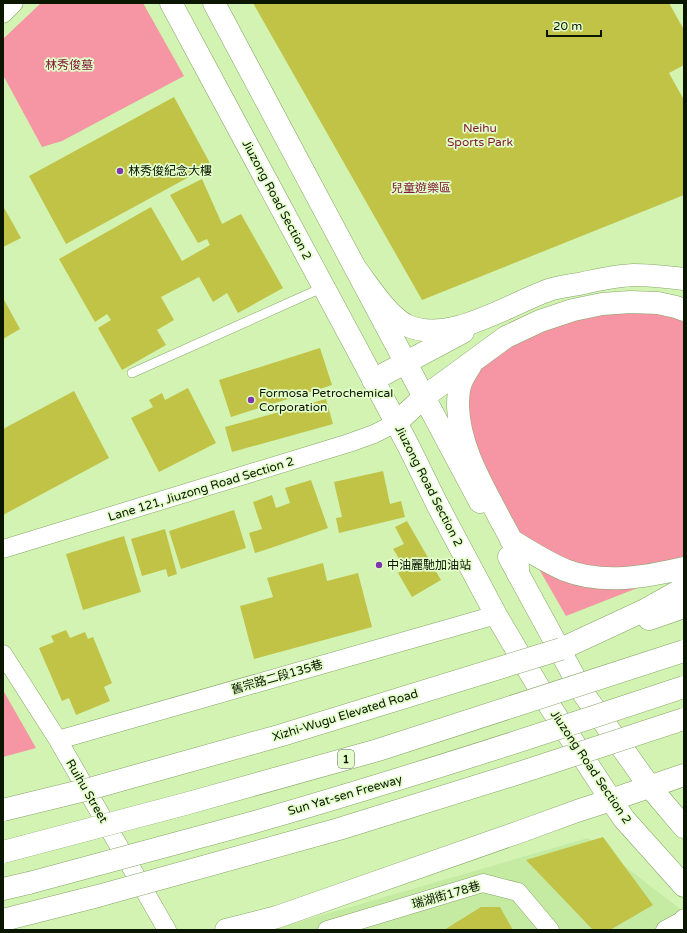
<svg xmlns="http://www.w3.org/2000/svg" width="687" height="933" viewBox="0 0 687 933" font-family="'Varela Round','Noto Sans TC',sans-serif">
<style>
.built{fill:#c5eaa2}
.green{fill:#f696a4}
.building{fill:#c1c347}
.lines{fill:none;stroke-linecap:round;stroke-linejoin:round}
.lane-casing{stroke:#87a668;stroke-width:10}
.street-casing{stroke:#87a668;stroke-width:19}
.secondary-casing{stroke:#87a668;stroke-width:23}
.highway-casing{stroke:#87a668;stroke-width:23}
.lane{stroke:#fff;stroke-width:9}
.street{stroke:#fff;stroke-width:18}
.secondary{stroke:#fff;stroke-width:22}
.highway{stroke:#fff;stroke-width:22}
.highway-bridge-casing{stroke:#87a668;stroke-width:23;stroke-linecap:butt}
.highway-bridge{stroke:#fff;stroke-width:22}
.poi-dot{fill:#7f37aa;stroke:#e3feca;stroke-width:1.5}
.labels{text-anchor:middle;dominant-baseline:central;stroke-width:3.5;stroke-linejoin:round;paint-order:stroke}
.shield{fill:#e3feca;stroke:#4c5c3d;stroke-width:1}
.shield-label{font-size:11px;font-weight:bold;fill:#0b1601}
.park-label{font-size:12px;fill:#7f1634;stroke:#e3feca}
.poi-label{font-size:12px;fill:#0b1601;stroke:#e3feca;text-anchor:start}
.street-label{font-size:12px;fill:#0b1601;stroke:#e3feca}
</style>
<rect width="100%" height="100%" fill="#d2f3b2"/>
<!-- built -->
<path class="built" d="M 588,838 L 684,912 L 684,930 L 271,930 Z"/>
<!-- green -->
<path class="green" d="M 41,3 L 143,3 L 184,76 L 62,141 L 42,147 L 3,75 L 3,39 Z
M 625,307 L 684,316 L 684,566 L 673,574 L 566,616 L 473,454 L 458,418 L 473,360 L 512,338 Z
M 3,690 L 36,748 L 3,757 Z"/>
<!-- building -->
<path class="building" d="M 253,3 L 669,3 L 684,30 L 684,65 L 669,73 L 684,100 L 684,195 L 422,300 Z
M 174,97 L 211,165 L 66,244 L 29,176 Z
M 202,179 L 222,224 L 241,214 L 283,288 L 238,313 L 227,293 L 213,302 L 199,277 L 161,297 L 174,320 L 157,330 L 166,345 L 122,370 L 98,328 L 111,320 L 107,314 L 95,322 L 59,259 L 151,207 L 182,261 L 210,245 L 207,239 L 198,243 L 170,195 Z
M 3,206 L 21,238 L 3,247 Z
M 3,298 L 20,329 L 3,339 Z
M 320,348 L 332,385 L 231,417 L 219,380 Z
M 188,388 L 216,443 L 159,472 L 131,418 L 153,407 L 149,400 L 162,393 L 165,400 Z
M 74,391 L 109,458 L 3,515 L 3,429 Z
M 326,399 L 333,424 L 232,452 L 225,427 Z
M 383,471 L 390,504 L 401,501 L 405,517 L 339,533 L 336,518 L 342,517 L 334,482 Z
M 311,480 L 328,528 L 268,549 L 255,553 L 249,533 L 262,529 L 253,502 L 272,495 L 276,508 L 290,503 L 285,488 Z
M 234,510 L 246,548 L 181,569 L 169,531 Z
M 407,521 L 441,580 L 412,597 L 398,573 L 405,568 L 393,549 L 404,544 L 395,527 Z
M 165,529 L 177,574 L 168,577 L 166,569 L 142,576 L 131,539 Z
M 124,536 L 141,592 L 83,610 L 66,554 Z
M 323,563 L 327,581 L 358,573 L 372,627 L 254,659 L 240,606 L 273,597 L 267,578 Z
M 66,630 L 70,638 L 85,632 L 88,639 L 93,637 L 112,683 L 104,687 L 110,701 L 76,715 L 69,698 L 62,701 L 39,648 L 54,642 L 51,636 Z
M 603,837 L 653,905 L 610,930 L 593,930 L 526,860 Z
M 481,907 L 500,907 L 513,930 L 444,930 Z"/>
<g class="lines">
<defs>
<path id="lane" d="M 132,373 L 324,287"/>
<path id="street" d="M 3,14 L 14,3
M 3,549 L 349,443 L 374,434 L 396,423
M 3,654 L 58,740 L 167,930
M 58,740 L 496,615
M 327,930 L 483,883 L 518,892 L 550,930
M 665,930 L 680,922 L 684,918"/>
<path id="secondary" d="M 171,3 L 357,349 L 409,447 L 437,504 L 496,615 L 551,708 L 611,800 L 624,819 L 684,886
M 214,3 L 480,502
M 509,557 L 583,693 L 650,787 L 666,806 L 684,827"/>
<path id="highway" d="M 356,269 C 369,286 387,315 406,325 C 449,346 512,302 552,289 C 561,287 570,285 579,284 C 596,280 615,276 633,275 C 650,275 667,277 684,279
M 471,365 C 467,371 462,378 460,386 C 458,393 458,400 458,407 C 460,448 481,482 499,517 C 505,529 515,543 517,556 C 518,562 518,568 518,574
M 373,380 L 463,332
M 396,423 L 424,397 L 506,337 L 540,321 L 573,310 L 602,304 L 630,302 L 658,303 L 676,307 L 684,310
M 511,540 C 529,551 546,562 565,570 C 603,585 645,577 684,568
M 649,619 L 684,607
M 561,649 L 643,611 L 684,588
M 3,889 L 29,883
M 226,930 L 277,917 L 522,831 L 577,811 L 611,800 L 684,775"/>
</defs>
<!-- lane casing -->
<use href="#lane" class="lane-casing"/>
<!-- street casing -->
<use href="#street" class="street-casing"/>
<!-- secondary casing -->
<use href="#secondary" class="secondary-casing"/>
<!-- highway casing -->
<use href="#highway" class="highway-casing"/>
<!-- lane -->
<use href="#lane" class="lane"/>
<!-- street -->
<use href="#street" class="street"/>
<!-- secondary -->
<use href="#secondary" class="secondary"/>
<!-- highway -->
<use href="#highway" class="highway"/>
<defs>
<path id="highway-bridge" d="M 3,810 L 89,789 L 282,735 L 561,649
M 3,852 L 185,804 L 378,750 L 684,651
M 29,883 C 106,862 182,842 258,821 C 401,780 543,734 684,687
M 3,920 L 98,896 L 339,829 L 522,772 L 684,719"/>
</defs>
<!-- highway-bridge casing -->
<use href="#highway-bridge" class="highway-bridge-casing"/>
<!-- highway-bridge -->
<use href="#highway-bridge" class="highway-bridge"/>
</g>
<!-- markers -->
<g class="poi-dot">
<circle cx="120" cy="171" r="4"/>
<circle cx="251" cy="400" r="4"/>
<circle cx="379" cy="565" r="4"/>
</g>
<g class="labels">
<!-- shield labels -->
<rect class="shield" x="338" y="750" width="16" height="18" rx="3"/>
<g class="shield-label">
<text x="346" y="759">1</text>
</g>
<!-- park labels -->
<g class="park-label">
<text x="69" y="65">林秀俊墓</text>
<text x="480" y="128">Neihu<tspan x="480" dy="14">Sports Park</tspan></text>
<text x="421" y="188">兒童遊樂區</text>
</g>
<!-- poi labels -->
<g class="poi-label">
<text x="128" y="171">林秀俊紀念大樓</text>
<text x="259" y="393">Formosa Petrochemical<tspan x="259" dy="14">Corporation</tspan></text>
<text x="387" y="565">中油麗馳加油站</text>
</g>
<!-- street labels -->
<g class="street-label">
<text transform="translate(277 200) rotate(62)">Jiuzong Road Section 2</text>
<text transform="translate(429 486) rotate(63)">Jiuzong Road Section 2</text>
<text transform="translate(201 489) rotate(-17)">Lane 121, Jiuzong Road Section 2</text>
<text transform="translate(277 677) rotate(-16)">舊宗路二段135巷</text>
<text transform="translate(345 715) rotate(-17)">Xizhi-Wugu Elevated Road</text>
<text transform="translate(591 767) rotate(56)">Jiuzong Road Section 2</text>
<text transform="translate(87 791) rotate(60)">Ruihu Street</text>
<text transform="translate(345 795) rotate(-16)">Sun Yat-sen Freeway</text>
<text transform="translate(446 895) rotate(-16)">瑞湖街178巷</text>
</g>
</g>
<!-- border -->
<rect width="687" height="933" fill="none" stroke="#0b1601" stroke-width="8"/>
<!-- scale -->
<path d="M547 30v6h54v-6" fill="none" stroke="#0b1601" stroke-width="2"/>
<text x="553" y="30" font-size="12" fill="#0b1601" stroke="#e3feca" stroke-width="3" paint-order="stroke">20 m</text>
</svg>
